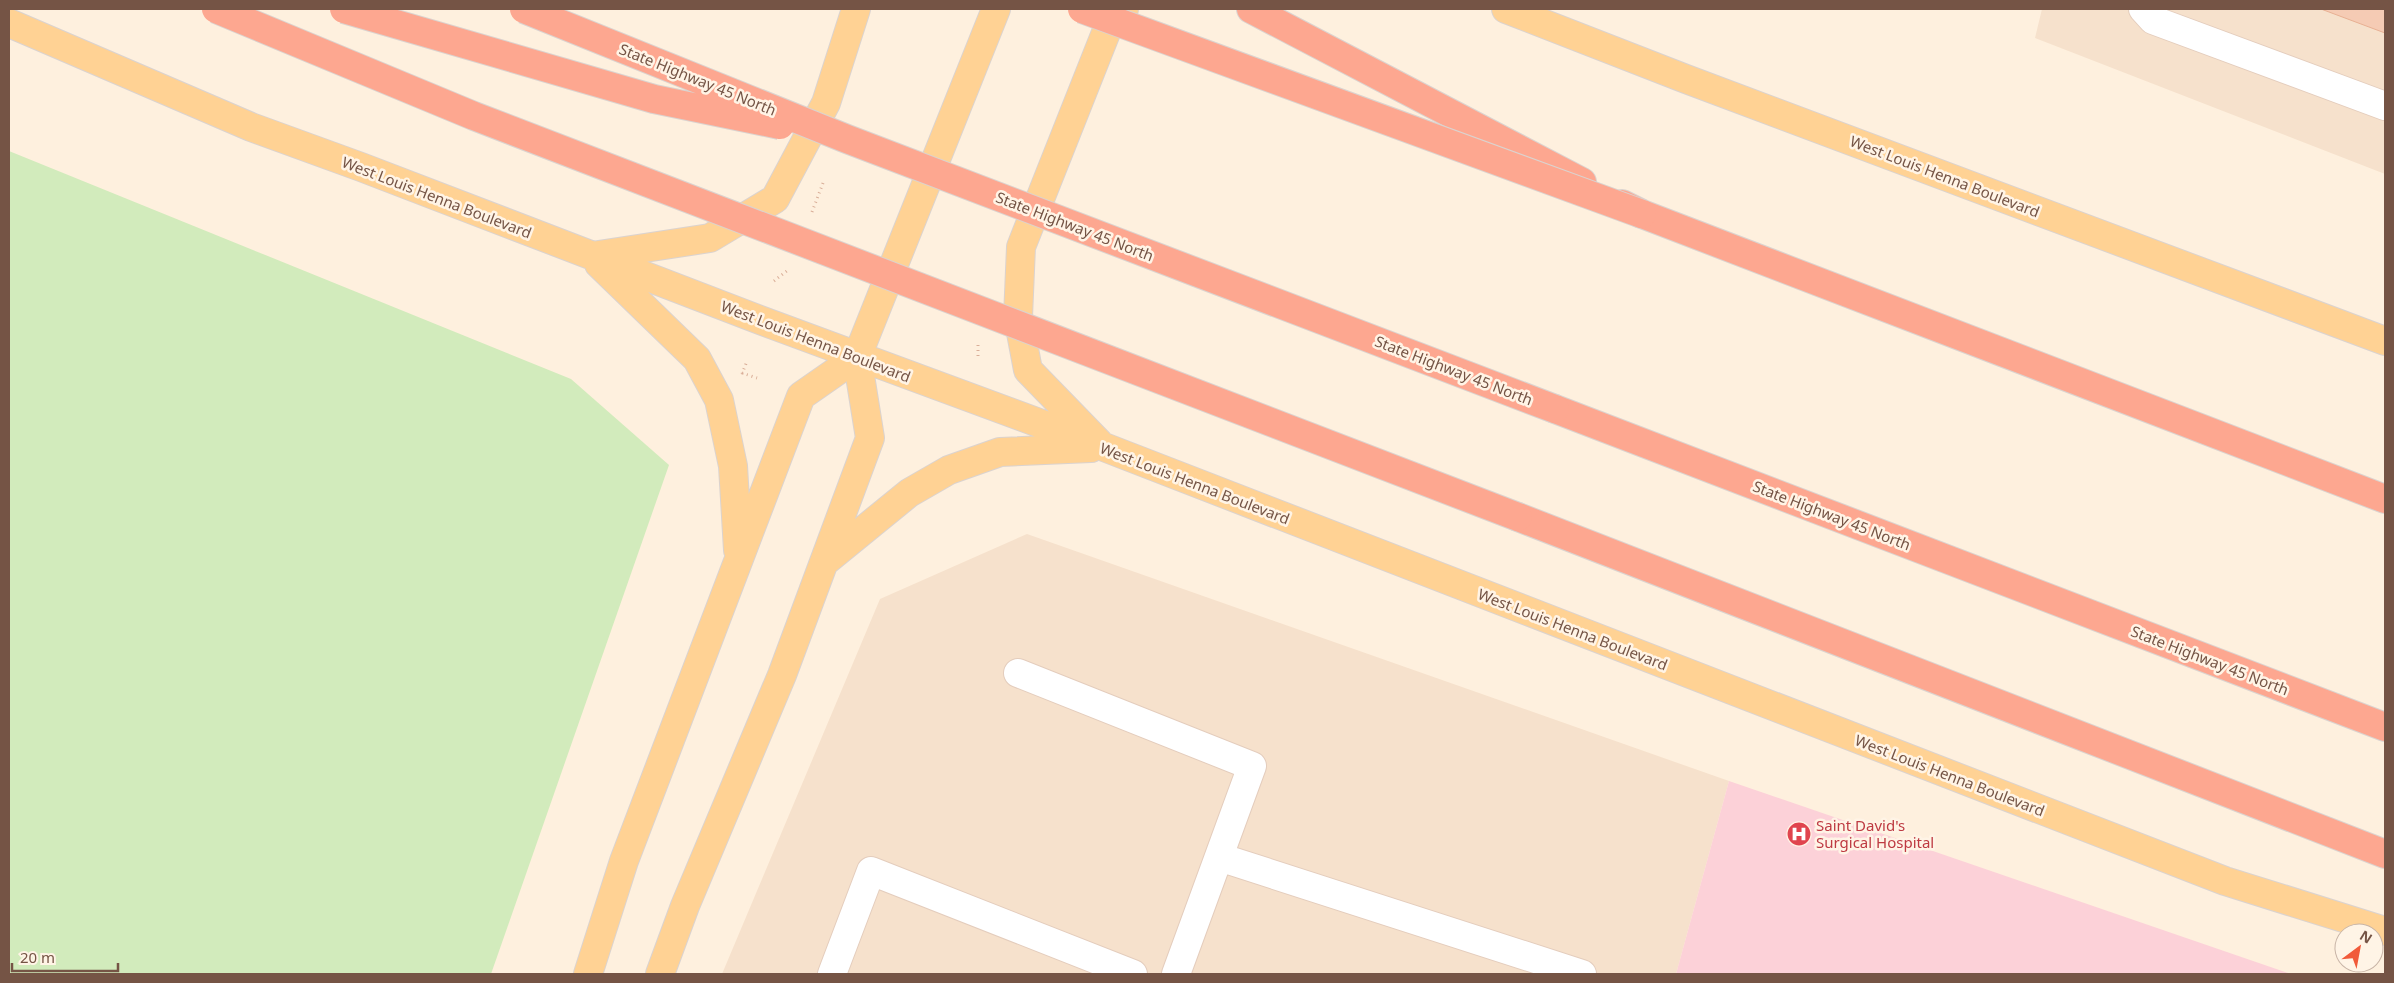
<svg xmlns="http://www.w3.org/2000/svg" width="2394" height="983" viewBox="0 0 2394 983" font-family="'Noto Sans',sans-serif">
<style>
.residential{fill:#f6e1cc}
.medical{fill:#fcd1d8}
.green{fill:#d2ebbc}
.building{fill:#f5cbb4;stroke:#e8b093}
.lines{fill:none;stroke-linecap:round;stroke-linejoin:round}
.minor-casing{stroke:#e4cdbd;stroke-width:30}
.major-casing{stroke:#dbd3cf;stroke-width:30}
.highway-casing{stroke:#dbd3cf;stroke-width:30}
.path{stroke:#d9ae98;stroke-width:3;stroke-dasharray:1 4;stroke-linecap:butt}
.minor{stroke:#fff;stroke-width:28}
.major{stroke:#ffd294;stroke-width:28}
.highway{stroke:#fda790;stroke-width:28}
.highway-bridge-casing{stroke:#dbd3cf;stroke-width:30;stroke-linecap:butt}
.highway-bridge{stroke:#fda790;stroke-width:28}
.labels{text-anchor:middle;dominant-baseline:central;stroke-width:5;stroke-linejoin:round;paint-order:stroke}
.street-label{font-size:15px;fill:#755445;stroke:#fff4e6}
.health-label{font-size:15px;fill:#be3a42;stroke:#fff4e6;text-anchor:start}
</style>
<rect width="100%" height="100%" fill="#fef0de"/>
<!-- residential -->
<path class="residential" d="M 2042,9 L 2385,9 L 2385,174 L 2035,38 Z
M 1027,534 L 1729,781 L 1676,974 L 722,974 L 880,599 Z"/>
<!-- medical -->
<path class="medical" d="M 1729,781 L 2291,974 L 1676,974 Z"/>
<!-- green -->
<path class="green" d="M 9,151 L 571,379 L 669,465 L 491,974 L 9,974 Z"/>
<!-- building -->
<path class="building" d="M 2321,9 L 2385,9 L 2385,33 Z"/>
<g class="lines">
<defs>
<path id="minor" d="M 2143,9 L 2153,20 L 2385,106
M 1018,673 L 1252,766 L 1176,974
M 1219,857 L 1582,974
M 832,974 L 871,871 L 1133,974"/>
<path id="major" d="M 1506,9 L 1686,79 L 2385,341
M 9,23 L 251,127 L 361,167 L 760,320 L 1104,447 L 2225,881 L 2385,931
M 592,256 L 710,238 L 775,199 L 826,103 L 856,9
M 599,264 L 697,359 L 719,400 L 733,466 L 738,550
M 1099,443 L 1028,370 L 1018,317 L 1021,247 L 1109,25 L 1124,9
M 827,560 L 909,493 L 949,470 L 1000,452 L 1091,448
M 588,974 L 624,861 L 801,396 L 857,357
M 660,974 L 685,906 L 782,675 L 870,438 L 857,357 L 996,9"/>
<path id="highway" d="M 1251,9 L 1582,182
M 1622,204 L 1642,214 L 2385,499
M 1555,409 L 2385,727
M 1518,517 L 2385,854"/>
</defs>
<!-- minor casing -->
<use href="#minor" class="minor-casing"/>
<!-- major casing -->
<use href="#major" class="major-casing"/>
<!-- highway casing -->
<use href="#highway" class="highway-casing"/>
<!-- path -->
<path class="path" d="M 812,212 L 823,183
M 774,281 L 788,270
M 978,345 L 978,359
M 742,373 L 757,378
M 742,374 L 747,361"/>
<!-- minor -->
<use href="#minor" class="minor"/>
<!-- major -->
<use href="#major" class="major"/>
<!-- highway -->
<use href="#highway" class="highway"/>
<defs>
<path id="highway-bridge" d="M 216,9 L 474,116 L 1518,517
M 344,9 L 654,99 L 780,125
M 524,9 L 847,139 L 1555,409
M 1082,9 L 1642,214"/>
</defs>
<!-- highway-bridge casing -->
<use href="#highway-bridge" class="highway-bridge-casing"/>
<!-- highway-bridge -->
<use href="#highway-bridge" class="highway-bridge"/>
</g>
<!-- icons -->
<defs>
<symbol id="hospital-disc" viewBox="-11 -11 22 22"><circle r="9.5" fill="#e0444e" stroke="#fff4e6"/><path d="M-5-5h3v3.5h4V-5h3V5h-3V1.5h-4V5h-3Z" fill="#fff"/></symbol>
</defs>
<g fill-rule="evenodd">
<use href="#hospital-disc" x="1785" y="820" width="28" height="28"/>
</g>
<g class="labels">
<!-- street labels -->
<g class="street-label">
<text transform="translate(698 79) rotate(22)">State Highway 45 North</text>
<text transform="translate(1945 176) rotate(21)">West Louis Henna Boulevard</text>
<text transform="translate(437 197) rotate(21)">West Louis Henna Boulevard</text>
<text transform="translate(1075 226) rotate(21)">State Highway 45 North</text>
<text transform="translate(816 341) rotate(21)">West Louis Henna Boulevard</text>
<text transform="translate(1454 370) rotate(21)">State Highway 45 North</text>
<text transform="translate(1195 483) rotate(21)">West Louis Henna Boulevard</text>
<text transform="translate(1832 515) rotate(21)">State Highway 45 North</text>
<text transform="translate(1573 629) rotate(21)">West Louis Henna Boulevard</text>
<text transform="translate(2210 660) rotate(21)">State Highway 45 North</text>
<text transform="translate(1950 775) rotate(21)">West Louis Henna Boulevard</text>
</g>
<!-- health labels -->
<g class="health-label">
<text x="1816" y="825">Saint David's<tspan x="1816" dy="17">Surgical Hospital</tspan></text>
</g>
</g>
<!-- border -->
<rect width="2394" height="983" fill="none" stroke="#755445" stroke-width="20"/>
<!-- north arrow -->
<g transform="translate(2359 948) rotate(32)"><circle r="24" fill="#fff4e6" stroke="#c8b4a6"/>
<path d="M0-4L9 19L0 12L-9 19Z" fill="#f15a3a"/>
<text y="-8" font-size="14" font-weight="bold" text-anchor="middle" fill="#755445">N</text>
</g>
<!-- scale -->
<path d="M12 963v8h106v-8" fill="none" stroke="#755445" stroke-width="2.5"/>
<text x="20" y="963" font-size="15" fill="#755445" stroke="#fff4e6" stroke-width="4" paint-order="stroke">20 m</text>
</svg>
